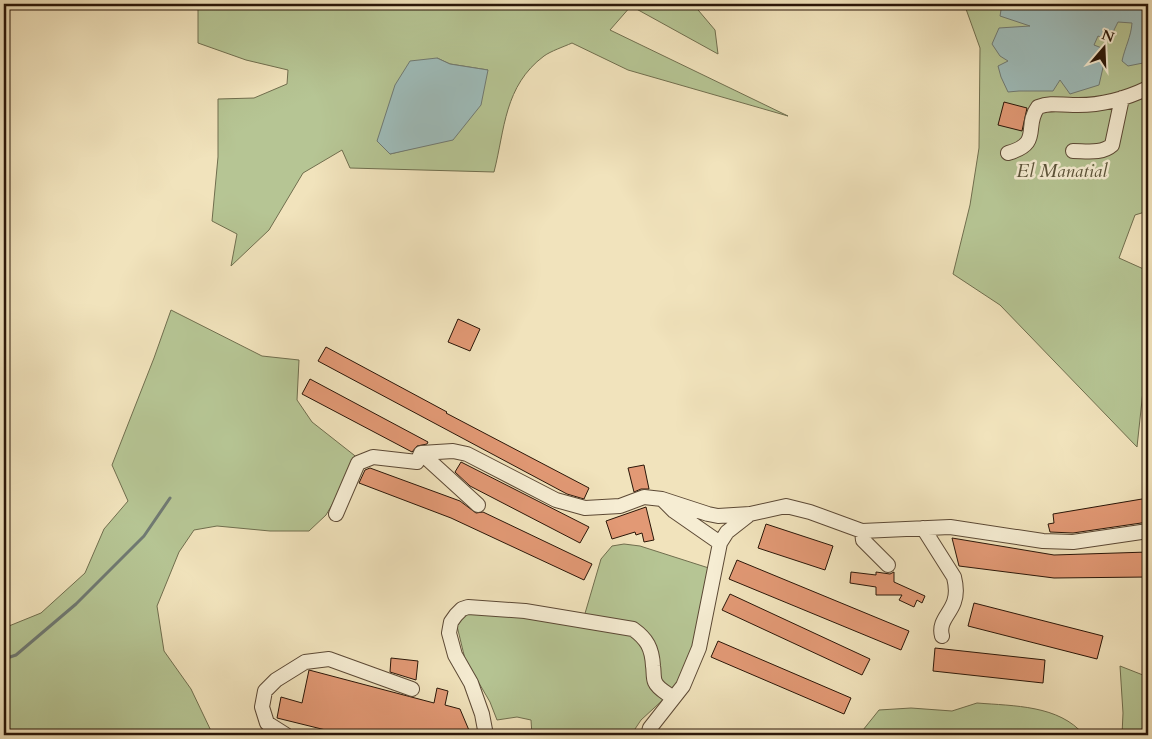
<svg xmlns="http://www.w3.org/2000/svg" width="1152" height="739" viewBox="0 0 1152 739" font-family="Cardo,serif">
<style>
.green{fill:#b6c594;stroke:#706e4e;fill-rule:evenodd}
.water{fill:#9ebcba;stroke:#707a73}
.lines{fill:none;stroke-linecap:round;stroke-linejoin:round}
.stream{stroke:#707a73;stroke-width:3}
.building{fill:#e29975;stroke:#2a1608}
.minor-casing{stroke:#5c4935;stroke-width:16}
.minor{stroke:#f6edd3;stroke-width:14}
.labels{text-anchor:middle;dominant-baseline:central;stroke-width:5;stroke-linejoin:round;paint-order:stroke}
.park-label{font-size:19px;font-style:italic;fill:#5b5339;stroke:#f6edd3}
</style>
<rect width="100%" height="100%" fill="#f1e3bc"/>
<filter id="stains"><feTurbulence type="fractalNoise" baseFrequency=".004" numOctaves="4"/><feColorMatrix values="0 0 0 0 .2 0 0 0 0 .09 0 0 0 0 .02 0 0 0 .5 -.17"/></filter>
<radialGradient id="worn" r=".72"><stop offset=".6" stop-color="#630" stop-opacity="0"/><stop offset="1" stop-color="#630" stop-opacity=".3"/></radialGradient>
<!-- green -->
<path class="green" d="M 194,4 L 693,4 L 715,30 L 718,54 L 631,6 L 610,30 L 788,116 L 628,70 L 572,43 C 563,47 551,51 544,56 C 504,86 505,129 494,172 L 350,168 L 342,150 L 303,173 L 269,230 L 231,266 L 237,234 L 212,221 L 218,157 L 218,99 L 254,98 L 287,84 L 288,70 L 246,60 L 198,43 L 198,8 ZM 437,58 L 450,64 L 488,70 L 414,148 L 390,154 Z
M 970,4 L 1148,4 L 1148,211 L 1135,215 L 1119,258 L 1148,271 L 1148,344 L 1137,447 L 1000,305 L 953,274 L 970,205 L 979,148 L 980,48 L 966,9 Z
M 171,310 L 262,356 L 299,360 L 297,400 L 312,422 L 359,459 L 326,515 L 309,531 L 270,531 L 217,526 L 194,530 L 179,552 L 157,606 L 164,651 L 191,689 L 213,735 L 4,735 L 4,628 L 41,613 L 85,573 L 104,529 L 128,501 L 112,465 L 154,358 Z
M 624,544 L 640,546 L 715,570 L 696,647 L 679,685 L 641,720 L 631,735 L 532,735 L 531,720 L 517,717 L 497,720 L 490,702 L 465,659 L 457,626 L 465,614 C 495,607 550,621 581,627 L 601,559 L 612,546 Z
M 1120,666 L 1148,677 L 1148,735 L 1122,735 L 1123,713 Z
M 977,703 C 1014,706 1059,705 1084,735 L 859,735 L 879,710 L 911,708 L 952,711 Z"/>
<!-- water -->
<path class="water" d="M 1002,4 L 1148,4 L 1148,62 L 1128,66 L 1122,61 C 1125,47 1131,37 1132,23 L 1118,22 L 1114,30 L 1112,42 L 1098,36 L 1094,45 L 1107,50 L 1099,85 L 1070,94 L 1060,80 L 1053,91 L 1019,91 L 1008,92 L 1001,77 L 998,66 L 1008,61 L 1000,56 L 992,44 L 999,28 L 1030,26 L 1000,16 Z
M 437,58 L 450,64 L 488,70 L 481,105 L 453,140 L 390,154 L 377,141 L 395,85 L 410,61 Z"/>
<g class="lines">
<!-- stream -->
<path class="stream" d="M 4,659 L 16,655 L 76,604 L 144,536 L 170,498"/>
</g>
<!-- building -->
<path class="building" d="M 1004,102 L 1027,108 L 1022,131 L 998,125 Z
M 458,319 L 480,329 L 470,351 L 448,342 Z
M 326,347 L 447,412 L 446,413 L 589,488 L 584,499 L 567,494 L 318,361 Z
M 310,379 L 428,442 L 427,444 L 417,446 L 412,452 L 302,394 Z
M 461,462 L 589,527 L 580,543 L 470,486 L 455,472 Z
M 644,465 L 649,489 L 641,489 L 634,492 L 628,468 Z
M 370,468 L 460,501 L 476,513 L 483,512 L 592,564 L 584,580 L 451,518 L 359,483 L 365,470 Z
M 1148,498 L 1148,522 L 1073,533 L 1050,532 L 1048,524 L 1054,523 L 1053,514 Z
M 646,507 L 654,540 L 644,542 L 642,533 L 636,535 L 635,532 L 612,539 L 606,521 Z
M 766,524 L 833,546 L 825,570 L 758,548 Z
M 952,538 L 1054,555 L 1148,552 L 1148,577 L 1054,578 L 959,566 Z
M 737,560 L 909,631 L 901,650 L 729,579 Z
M 851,572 L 876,575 L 876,572 L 890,574 L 894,572 L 894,582 L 925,596 L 922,603 L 917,600 L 914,607 L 899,600 L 902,595 L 876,595 L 876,587 L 850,583 Z
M 730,594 L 870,659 L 862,675 L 722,610 Z
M 974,603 L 1103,636 L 1097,659 L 968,626 Z
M 718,641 L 851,698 L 844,714 L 711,657 Z
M 935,648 L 1045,660 L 1043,683 L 933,671 Z
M 391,658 L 418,661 L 416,680 L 390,672 Z
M 309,670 L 434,703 L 437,688 L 448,691 L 445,705 L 460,709 L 471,735 L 346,735 L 277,718 L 281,697 L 302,703 Z"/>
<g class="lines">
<defs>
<path id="minor" d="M 1073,151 C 1086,151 1102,154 1112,145 L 1122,98
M 1008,153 C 1043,143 1023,127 1038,107 C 1051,102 1060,105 1073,105 C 1099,106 1125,99 1148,88
M 421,453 L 453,451 L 467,454 L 556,500 L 585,508 L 620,506 L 644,497 L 662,499 L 708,514 L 718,516 L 750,514 L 786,506 L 810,512 L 862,531 L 950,527 L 1043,541 L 1073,542 L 1148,531
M 421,453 L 478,505
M 664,501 L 674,511 L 720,543
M 336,514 L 358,463 L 373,457 L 417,462 L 421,453
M 923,528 L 954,577 C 956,585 957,594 954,602 C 950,614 938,622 942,636
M 862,531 L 863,540 L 888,565
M 286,735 L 267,723 L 262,707 L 265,691 L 276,680 L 305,662 L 329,659 L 412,689
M 486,735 L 482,714 L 471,683 L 455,655 L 449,633 L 451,622 L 456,615 L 462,609 L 468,607 L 525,611 L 633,629 C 647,639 652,648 653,666 C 654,671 653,677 655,682 C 658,689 667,693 673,698
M 648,735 L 650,728 L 683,686 L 699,648 L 720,543 L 727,532 L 750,514"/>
</defs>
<!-- minor casing -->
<use href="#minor" class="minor-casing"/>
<!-- minor -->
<use href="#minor" class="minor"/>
</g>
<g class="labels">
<!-- park labels -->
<g class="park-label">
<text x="1062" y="171">El Manatial</text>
</g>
</g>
<!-- margin -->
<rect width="1152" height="739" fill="none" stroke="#f1e3bc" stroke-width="20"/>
<rect x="5" y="5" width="1142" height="729" fill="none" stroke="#2a1608" stroke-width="2.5"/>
<rect x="10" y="10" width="1132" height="719" fill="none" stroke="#2a1608"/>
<!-- north arrow -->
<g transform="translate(1104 48) rotate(19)" stroke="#f6edd3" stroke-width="4" paint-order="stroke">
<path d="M0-4L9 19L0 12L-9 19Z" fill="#2a1608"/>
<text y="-8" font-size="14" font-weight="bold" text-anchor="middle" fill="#2a1608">N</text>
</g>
<rect width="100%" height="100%" filter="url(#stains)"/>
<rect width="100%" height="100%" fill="url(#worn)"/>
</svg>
